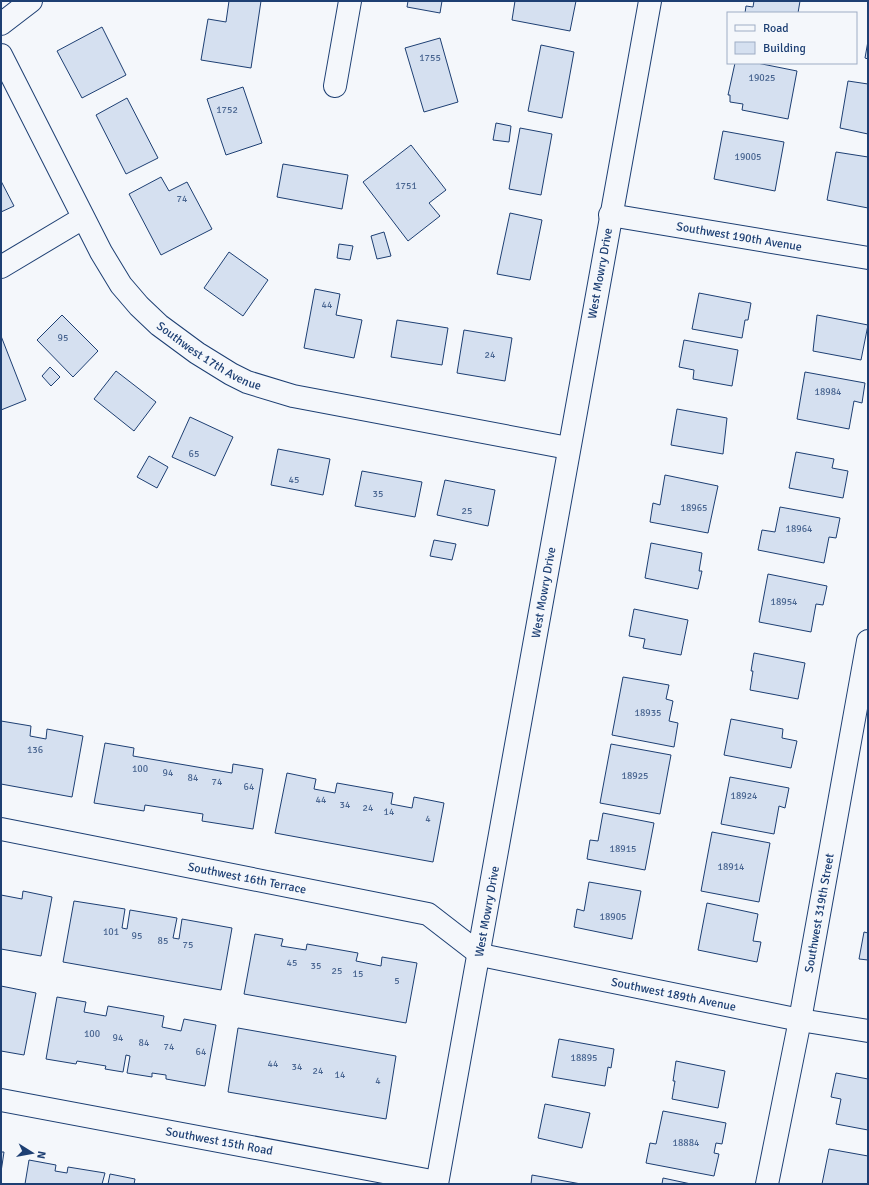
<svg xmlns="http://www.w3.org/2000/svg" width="869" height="1185" viewBox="0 0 869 1185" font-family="Signika,sans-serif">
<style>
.building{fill:#d5e0f0;stroke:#1d3f73}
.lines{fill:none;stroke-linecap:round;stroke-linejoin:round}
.minor-casing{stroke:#1d3f73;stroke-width:24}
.tertiary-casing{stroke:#1d3f73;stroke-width:24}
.minor{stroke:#f4f7fb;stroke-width:22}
.tertiary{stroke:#f4f7fb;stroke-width:22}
.labels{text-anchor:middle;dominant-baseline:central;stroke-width:3;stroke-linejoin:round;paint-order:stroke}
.number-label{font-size:10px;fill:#4b6792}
.street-label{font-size:12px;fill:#1d3f73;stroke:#f4f7fb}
</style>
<rect width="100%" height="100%" fill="#f4f7fb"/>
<!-- building -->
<path class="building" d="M 229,1 L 261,1 L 251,68 L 201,60 L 208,19 L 226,22 Z
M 408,1 L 442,1 L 440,13 L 407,7 Z
M 515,1 L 576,1 L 570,31 L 512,20 Z
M 754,1 L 800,1 L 798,13 L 745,13 L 746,6 L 753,7 Z
M 102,27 L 126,75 L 82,98 L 57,51 Z
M 440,38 L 458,102 L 424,112 L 405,48 Z
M 868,41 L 868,59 L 865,58 Z
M 541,45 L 574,52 L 562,118 L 528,111 Z
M 735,63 L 757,63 L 797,71 L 788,119 L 742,110 L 743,104 L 730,102 L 730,95 L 728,95 Z
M 848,81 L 868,84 L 868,134 L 840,128 Z
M 243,87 L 262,143 L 226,155 L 207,99 Z
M 127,98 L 158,158 L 126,174 L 96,115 Z
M 496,123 L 511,126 L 509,142 L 493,140 Z
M 520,128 L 552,134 L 541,195 L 509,189 Z
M 723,131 L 784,142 L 775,191 L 714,179 Z
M 411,145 L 446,190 L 429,203 L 440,216 L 408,241 L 363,182 Z
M 836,152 L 868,157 L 868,208 L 827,200 Z
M 283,164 L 348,175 L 342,209 L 277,197 Z
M 161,177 L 169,191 L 187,182 L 212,229 L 161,255 L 129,194 Z
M 1,181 L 14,206 L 1,212 Z
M 510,213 L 542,220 L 530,280 L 497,274 Z
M 384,232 L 391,256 L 377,259 L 371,236 Z
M 339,244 L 353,246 L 350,260 L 337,258 Z
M 229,252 L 268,280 L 243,316 L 204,288 Z
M 315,289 L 340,294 L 336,315 L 362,320 L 354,358 L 304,348 Z
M 699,293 L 751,303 L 748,320 L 745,320 L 742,338 L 692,329 Z
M 62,315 L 98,351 L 73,377 L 37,340 Z
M 817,315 L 868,325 L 861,360 L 813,351 Z
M 397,320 L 448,328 L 442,365 L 391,357 Z
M 464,330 L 512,338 L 505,381 L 457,373 Z
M 1,336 L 26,400 L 1,410 Z
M 684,340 L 738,350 L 732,386 L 693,379 L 694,370 L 679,367 Z
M 50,367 L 60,377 L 51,386 L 42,376 Z
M 116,371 L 156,402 L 134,431 L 94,399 Z
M 805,372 L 865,383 L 862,403 L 854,401 L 849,429 L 797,419 Z
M 677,409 L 727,418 L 723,454 L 671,445 Z
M 190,417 L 233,437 L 215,476 L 172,457 Z
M 278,449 L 330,459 L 323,495 L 271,485 Z
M 796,452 L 834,459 L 832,468 L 848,471 L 843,498 L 789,488 Z
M 149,456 L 168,467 L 157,488 L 137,477 Z
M 362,471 L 422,482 L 415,517 L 355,506 Z
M 665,475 L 718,486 L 708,533 L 650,522 L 653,503 L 660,505 Z
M 445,480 L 495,490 L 488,526 L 437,515 Z
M 780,507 L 840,518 L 836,538 L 829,537 L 824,563 L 758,550 L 762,530 L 775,532 Z
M 434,540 L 456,544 L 452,560 L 430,556 Z
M 651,543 L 702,553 L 699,571 L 702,571 L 698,589 L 645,578 Z
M 768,574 L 827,586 L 823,605 L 816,604 L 811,632 L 759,622 Z
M 634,609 L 688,620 L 681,655 L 643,648 L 645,639 L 629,636 Z
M 754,653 L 805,663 L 798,699 L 750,690 L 753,671 L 751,671 Z
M 623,677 L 669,685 L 666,699 L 673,701 L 669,721 L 678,723 L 674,747 L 612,735 Z
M 731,719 L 783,729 L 782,738 L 797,741 L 791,768 L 724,755 Z
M 1,721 L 31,726 L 30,736 L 46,739 L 47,729 L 83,736 L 72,797 L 1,784 Z
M 105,743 L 134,748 L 133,756 L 232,773 L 233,764 L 263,769 L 253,829 L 202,821 L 203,814 L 145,805 L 144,811 L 94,803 Z
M 611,744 L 671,755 L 660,814 L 600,803 Z
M 287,773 L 316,779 L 314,789 L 335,793 L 337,783 L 393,793 L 391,804 L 412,808 L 414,797 L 444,803 L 433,862 L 275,833 Z
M 730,777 L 789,788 L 785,808 L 779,806 L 774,834 L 721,824 Z
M 603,813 L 654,823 L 645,870 L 587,859 L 590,840 L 598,841 Z
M 712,832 L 770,843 L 759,902 L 701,891 Z
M 589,882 L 641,891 L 632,939 L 574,927 L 577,909 L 584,911 Z
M 23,891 L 52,897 L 41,956 L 1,949 L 1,895 L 22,899 Z
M 74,901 L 125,909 L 122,928 L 127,929 L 130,910 L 177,918 L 173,938 L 179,939 L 182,919 L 232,928 L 221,990 L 63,962 Z
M 707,903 L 758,914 L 753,941 L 761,942 L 757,962 L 698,950 Z
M 864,932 L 868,933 L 868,960 L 859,959 Z
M 255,934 L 283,939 L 281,946 L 306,950 L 307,944 L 358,953 L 356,961 L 381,966 L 382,957 L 417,963 L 406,1023 L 244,994 Z
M 1,986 L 36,993 L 24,1055 L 1,1051 Z
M 57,997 L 86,1002 L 84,1012 L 106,1016 L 108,1006 L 164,1016 L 162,1027 L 181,1031 L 184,1019 L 216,1025 L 205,1086 L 166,1079 L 166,1075 L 152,1073 L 152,1077 L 127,1073 L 130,1056 L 126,1055 L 123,1072 L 105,1069 L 106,1066 L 77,1061 L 76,1064 L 46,1059 Z
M 238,1028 L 396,1056 L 386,1119 L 228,1092 Z
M 559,1039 L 614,1049 L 611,1068 L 608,1067 L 605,1086 L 552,1077 Z
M 676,1061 L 725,1071 L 718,1108 L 672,1099 L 675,1081 L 673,1081 Z
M 836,1073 L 868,1079 L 868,1130 L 836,1124 L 841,1099 L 831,1097 Z
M 545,1104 L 590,1113 L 582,1148 L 538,1138 Z
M 663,1111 L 726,1123 L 722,1144 L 716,1143 L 714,1153 L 719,1154 L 714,1176 L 646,1163 L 650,1143 L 656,1144 Z
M 829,1149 L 868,1156 L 868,1184 L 822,1184 Z
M 1,1152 L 4,1152 L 1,1172 Z
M 29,1160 L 56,1165 L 55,1171 L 67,1173 L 68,1167 L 105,1173 L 102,1184 L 25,1184 Z
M 110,1174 L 135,1179 L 134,1184 L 108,1184 Z
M 532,1175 L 581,1184 L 531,1184 Z
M 663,1178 L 691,1184 L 662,1184 Z"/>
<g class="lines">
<defs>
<g id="minor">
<path d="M 1,24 L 31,1"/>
<path id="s1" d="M 1,55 L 101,252 L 121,285 L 139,306 L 159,325 L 197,353 L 231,374 L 247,382 L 293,396 L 568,448"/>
<path d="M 335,86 L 350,1"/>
<path id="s2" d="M 610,215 L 868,258"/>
<path d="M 1,267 L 83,218"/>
<path id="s3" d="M 1,829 L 428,914 L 481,955 L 800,1020 L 868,1031"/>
<path id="s4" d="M 1,1100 L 437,1182"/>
<path id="s5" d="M 767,1184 L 800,1020 L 868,641"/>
</g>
<g id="tertiary">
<path id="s6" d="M 437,1184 C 511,790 576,395 650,1"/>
</g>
</defs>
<!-- minor casing -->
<use href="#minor" class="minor-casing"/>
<!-- tertiary casing -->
<use href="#tertiary" class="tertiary-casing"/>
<!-- minor -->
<use href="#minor" class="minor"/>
<!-- tertiary -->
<use href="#tertiary" class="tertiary"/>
</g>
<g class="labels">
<!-- number labels -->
<g class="number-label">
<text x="430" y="58">1755</text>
<text x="762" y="78">19025</text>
<text x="227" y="110">1752</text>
<text x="748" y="157">19005</text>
<text x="406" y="186">1751</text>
<text x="182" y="199">74</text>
<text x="327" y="305">44</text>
<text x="63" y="338">95</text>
<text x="490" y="355">24</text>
<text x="828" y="392">18984</text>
<text x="194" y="454">65</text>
<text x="294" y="480">45</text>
<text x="378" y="494">35</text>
<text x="694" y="508">18965</text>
<text x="467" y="511">25</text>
<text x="799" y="529">18964</text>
<text x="784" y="602">18954</text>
<text x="648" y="713">18935</text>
<text x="35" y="750">136</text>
<text x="140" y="769">100</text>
<text x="168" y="773">94</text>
<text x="635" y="776">18925</text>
<text x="193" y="778">84</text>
<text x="217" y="782">74</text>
<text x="249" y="787">64</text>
<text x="744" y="796">18924</text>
<text x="321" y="800">44</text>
<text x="345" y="805">34</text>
<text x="368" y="808">24</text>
<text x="389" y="812">14</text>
<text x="428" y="819">4</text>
<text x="623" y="849">18915</text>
<text x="731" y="867">18914</text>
<text x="613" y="917">18905</text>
<text x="111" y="932">101</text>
<text x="137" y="936">95</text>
<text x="163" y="941">85</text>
<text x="188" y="945">75</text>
<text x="292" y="963">45</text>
<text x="316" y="966">35</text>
<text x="337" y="971">25</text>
<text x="358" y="974">15</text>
<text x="397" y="981">5</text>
<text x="92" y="1034">100</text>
<text x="118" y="1038">94</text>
<text x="144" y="1043">84</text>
<text x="169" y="1047">74</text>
<text x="201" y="1052">64</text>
<text x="584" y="1058">18895</text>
<text x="273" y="1064">44</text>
<text x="297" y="1067">34</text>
<text x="318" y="1071">24</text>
<text x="340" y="1075">14</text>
<text x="378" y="1081">4</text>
<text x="686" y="1143">18884</text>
</g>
<!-- street labels -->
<g class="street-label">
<text stroke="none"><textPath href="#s2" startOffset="131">Southwest 190th Avenue</textPath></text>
<text stroke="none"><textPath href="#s6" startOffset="925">West Mowry Drive</textPath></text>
<text stroke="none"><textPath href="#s1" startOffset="374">Southwest 17th Avenue</textPath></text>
<text stroke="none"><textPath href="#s6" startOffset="601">West Mowry Drive</textPath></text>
<text stroke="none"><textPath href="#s3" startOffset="251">Southwest 16th Terrace</textPath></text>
<text stroke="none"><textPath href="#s6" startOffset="277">West Mowry Drive</textPath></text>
<text stroke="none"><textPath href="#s5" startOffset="276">Southwest 319th Street</textPath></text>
<text stroke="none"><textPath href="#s3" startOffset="699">Southwest 189th Avenue</textPath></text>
<text stroke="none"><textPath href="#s4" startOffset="222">Southwest 15th Road</textPath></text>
</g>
</g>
<!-- border -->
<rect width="869" height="1185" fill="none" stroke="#1d3f73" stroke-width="4"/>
<!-- legend -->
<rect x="727" y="12" width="130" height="52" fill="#f4f7fb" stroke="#9eadc5"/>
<rect x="735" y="25" width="20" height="6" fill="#f4f7fb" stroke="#9eadc5"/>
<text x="763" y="32" font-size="12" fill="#1d3f73">Road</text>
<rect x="735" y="42" width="20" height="12" fill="#d5e0f0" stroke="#9eadc5"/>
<text x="763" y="52" font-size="12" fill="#1d3f73">Building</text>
<!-- north arrow -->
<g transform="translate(32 1153) rotate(101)" stroke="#f4f7fb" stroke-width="3" paint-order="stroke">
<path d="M0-3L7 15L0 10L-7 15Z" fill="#1d3f73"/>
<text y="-6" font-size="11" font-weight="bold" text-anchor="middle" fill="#1d3f73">N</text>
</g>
</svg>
